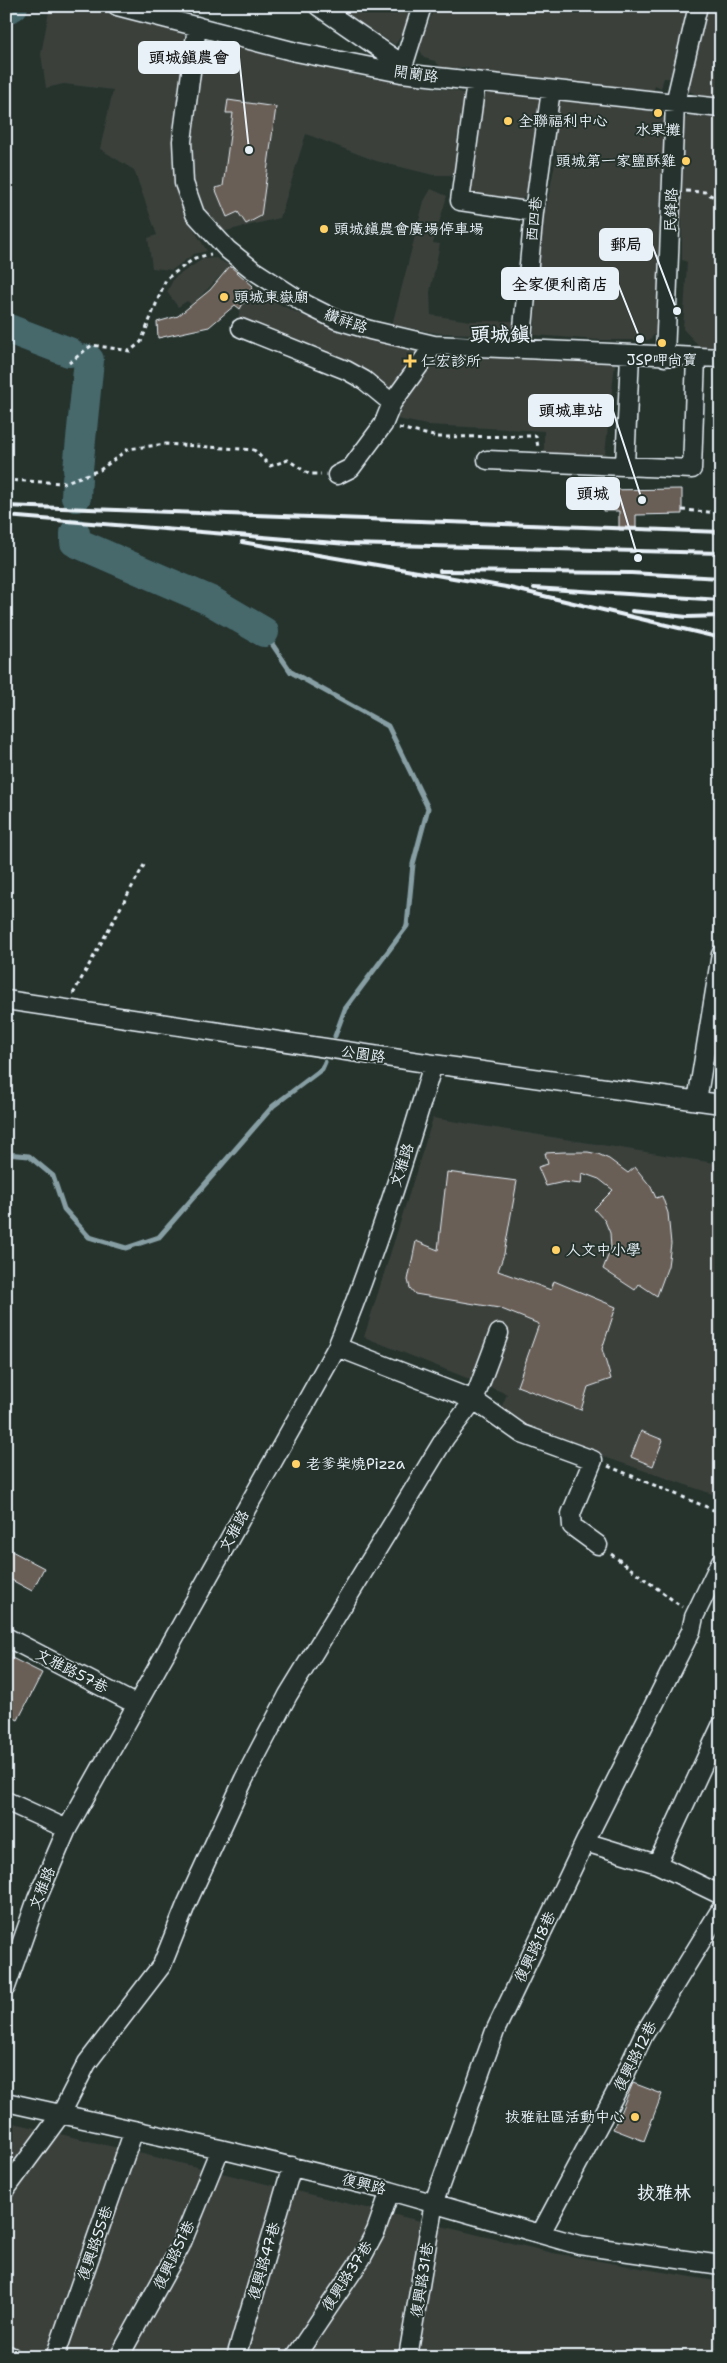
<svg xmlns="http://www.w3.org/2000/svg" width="727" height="2363" viewBox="0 0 727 2363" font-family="'Shantell Sans','LXGW WenKai TC',sans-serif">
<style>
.built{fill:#3a403a}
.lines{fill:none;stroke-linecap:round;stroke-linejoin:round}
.stream{stroke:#879fa4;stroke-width:5}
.river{stroke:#46696c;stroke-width:30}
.building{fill:#6a5e57;stroke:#e8f1f8}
.minor-casing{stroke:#e8f1f8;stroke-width:21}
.path{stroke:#e8f1f8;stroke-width:3;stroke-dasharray:4 4;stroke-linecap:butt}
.minor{stroke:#26332d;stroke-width:18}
.rail{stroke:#e8f1f8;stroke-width:4}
.poi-dot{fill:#ffd166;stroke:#26332d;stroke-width:2}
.labels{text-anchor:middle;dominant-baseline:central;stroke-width:4;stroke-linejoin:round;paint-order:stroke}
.street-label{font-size:15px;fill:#e8f1f8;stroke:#26332d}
.poi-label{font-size:15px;fill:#e8f1f8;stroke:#26332d;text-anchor:start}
.quarter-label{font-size:18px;font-weight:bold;fill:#e8f1f8;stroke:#26332d}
.district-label{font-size:20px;font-weight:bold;fill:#e8f1f8;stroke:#26332d}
.leader{fill:none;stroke:#e8f1f8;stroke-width:2}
.callout-dot{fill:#e8f1f8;stroke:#26332d;stroke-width:2}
.callout{fill:#e8f1f8;stroke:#e8f1f8;stroke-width:2}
.callout-label{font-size:16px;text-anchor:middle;font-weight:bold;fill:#111}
</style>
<rect width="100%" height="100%" fill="#26332d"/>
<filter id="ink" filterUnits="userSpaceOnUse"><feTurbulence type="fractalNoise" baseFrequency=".02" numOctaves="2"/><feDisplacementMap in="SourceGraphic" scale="10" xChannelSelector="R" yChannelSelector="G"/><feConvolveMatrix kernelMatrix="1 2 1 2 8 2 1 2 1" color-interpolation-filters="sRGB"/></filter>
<g filter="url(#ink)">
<!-- built -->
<path class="built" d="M 50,6 L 85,6 L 178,30 L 184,34 L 185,51 L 175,178 L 188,220 L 207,251 L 194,254 L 172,270 L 152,268 L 148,238 L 157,235 L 134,170 L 100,149 L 113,90 L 64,84 L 46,88 L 41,54 Z
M 335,6 L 413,6 L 404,32 L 395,45 Z
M 435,6 L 687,6 L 676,79 L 664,78 L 661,88 L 655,85 L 654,91 L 470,73 L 469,67 L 443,69 L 435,61 L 424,58 L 419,48 Z
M 703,6 L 721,6 L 721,99 L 697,95 L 687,90 Z
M 219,41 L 364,77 L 457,91 L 465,94 L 466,123 L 460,123 L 457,139 L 462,140 L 457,175 L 433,175 L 376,161 L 306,134 L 280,218 L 226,231 L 218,230 L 199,201 L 194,185 L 190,156 L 204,46 Z
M 486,89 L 545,96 L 531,191 L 517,203 L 473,197 L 467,188 L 477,94 L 486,95 Z
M 553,97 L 658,108 L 668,120 L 659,219 L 657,332 L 649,340 L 599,340 L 534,335 L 536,303 L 530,300 L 538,211 L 546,209 L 557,153 L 551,144 Z
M 694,113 L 721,117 L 721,347 L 700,347 L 683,329 L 687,262 L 682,260 L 682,219 L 678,217 L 683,119 Z
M 431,189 L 447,196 L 433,243 L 440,244 L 430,292 L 431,315 L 470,321 L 519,321 L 516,335 L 437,333 L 392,325 L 424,201 Z
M 216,258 L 230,266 L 192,305 L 187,301 L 178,307 L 167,292 L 174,278 L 203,259 Z
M 253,286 L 256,293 L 304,316 L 351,335 L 416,351 L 411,369 L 389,396 L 238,319 L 240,309 Z
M 447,353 L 606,360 L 607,363 L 615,364 L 605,454 L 544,453 L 544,431 L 427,425 L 397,419 L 409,392 L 426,367 L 436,358 Z
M 433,1118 L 721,1164 L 721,1497 L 496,1420 L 507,1394 L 364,1337 Z
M 6,2121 L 553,2253 L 721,2282 L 721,2357 L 6,2357 Z"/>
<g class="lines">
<!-- stream -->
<path class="stream" d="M 264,632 L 291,672 L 388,726 L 428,808 L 413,864 L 407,926 L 345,1009 L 335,1036
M 6,1154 L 29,1156 L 53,1176 L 64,1209 L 89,1237 L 126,1248 L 159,1237 L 273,1106 L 322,1069 L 325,1062"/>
<!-- river -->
<path class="river" d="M 6,10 L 13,6
M 6,328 L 69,352
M 78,469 L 89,360 L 87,359
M 76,497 L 77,479
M 75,533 L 75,542 L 211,601 L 264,632"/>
</g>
<!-- building -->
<path class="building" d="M 228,100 L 276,107 L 261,216 L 246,224 L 238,212 L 227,217 L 215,188 L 223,186 L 233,113 L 226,113 Z
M 230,266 L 253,286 L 240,309 L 235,305 L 209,327 L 158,338 L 157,322 L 178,316 L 210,290 Z
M 682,489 L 682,514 L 636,515 L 636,530 L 619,530 L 619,511 L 603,511 L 602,490 Z
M 564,1152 L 588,1152 L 598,1154 L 609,1159 L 628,1173 L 635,1167 L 651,1187 L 656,1198 L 662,1196 L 668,1213 L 671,1244 L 668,1266 L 657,1296 L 639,1284 L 635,1290 L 603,1269 L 611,1248 L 610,1233 L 605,1221 L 594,1209 L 613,1190 L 599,1179 L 582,1173 L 581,1184 L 564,1182 L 546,1186 L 538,1167 L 548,1164 L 545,1153 Z
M 447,1172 L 517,1181 L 504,1254 L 498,1271 L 551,1290 L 554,1281 L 616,1307 L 602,1349 L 611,1379 L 588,1387 L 581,1410 L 517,1386 L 539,1324 L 499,1308 L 415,1294 L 410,1288 L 408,1280 L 416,1241 L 438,1250 Z
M 641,1431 L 663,1440 L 653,1466 L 631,1457 Z
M 6,1548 L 44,1568 L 32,1591 L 6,1577 Z
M 6,1655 L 42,1673 L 18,1720 L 6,1714 Z
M 633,2083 L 662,2094 L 644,2141 L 613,2129 Z"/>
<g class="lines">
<defs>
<path id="minor" d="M 117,6 L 296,52 L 401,73 L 721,108
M 318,6 L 402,64
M 197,26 L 182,141 L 184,183 L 195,214 L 228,250 L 253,270 L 307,305 L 337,320 L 370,330 L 434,345 L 721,358
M 401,73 L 422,6
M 476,82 L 460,201 L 534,212
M 241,328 L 346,370 L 364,380 L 392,403
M 521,349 L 534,212 L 551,90
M 665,357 L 675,103 L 698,6
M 487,460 L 692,469 L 696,357
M 625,465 L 630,355
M 337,475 L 351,468 L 383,425 L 392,403 L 434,345
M 6,1000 L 433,1064 L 721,1104
M 697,1101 L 721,954
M 499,1333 L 474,1400 L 522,1434 L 593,1460 L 571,1514 L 572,1526 L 598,1545
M 6,1637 L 137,1705
M 721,1726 L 657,1864 L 721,1895
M 6,1801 L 67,1829
M 585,1842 L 657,1864
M 6,1987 L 37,1899 L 67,1829 L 337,1347 C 375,1255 405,1159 433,1064
M 6,2102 L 220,2149 L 390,2191 L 579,2245 L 721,2265
M 6,2189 L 61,2114 L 87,2063 L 162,1965 L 186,1905 L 244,1779 L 288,1695 L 445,1438 L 474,1400 L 337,1347
M 541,2233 L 622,2081 L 643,2036 L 721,1909
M 6,2354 L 12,2357
M 55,2357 L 134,2130
M 119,2357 L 180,2247 L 220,2149
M 236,2357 L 292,2166
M 295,2357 L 361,2259 L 376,2231 L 390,2191
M 408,2357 L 434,2202 L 495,2031 L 585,1842 L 691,1631 L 694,1617 L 721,1561"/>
</defs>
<!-- minor casing -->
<use href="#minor" class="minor-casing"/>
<!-- path -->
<path class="path" d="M 686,191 L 705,192 L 721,201
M 69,363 L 92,345 L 130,351 L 141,342 L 166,279 L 195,258 L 211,254
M 399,428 L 438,437 L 536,436 L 538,447
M 6,480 L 63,483 L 100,470 L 128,449 L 166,444 L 254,450 L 270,466 L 288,460 L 309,474 L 321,474
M 682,510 L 721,513
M 73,994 L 144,865
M 608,1466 L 721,1513
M 611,1554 L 682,1607"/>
<!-- minor -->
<use href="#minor" class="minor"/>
<!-- rail -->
<path class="rail" d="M 6,506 L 721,532
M 6,516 L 347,544 L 721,553
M 242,542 L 506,587 L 721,638
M 440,571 L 631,573 L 721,578
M 534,588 L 721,600
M 632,611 L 687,617 L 721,616"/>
</g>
</g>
<!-- markers -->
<g class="poi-dot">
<circle cx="658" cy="113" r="5"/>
<circle cx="508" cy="121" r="5"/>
<circle cx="686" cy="161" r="5"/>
<circle cx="324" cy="229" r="5"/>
<circle cx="224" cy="297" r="5"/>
<circle cx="662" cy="343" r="5"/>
<path d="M407.5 353.5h5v5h5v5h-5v5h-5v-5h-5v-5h5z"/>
<circle cx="556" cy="1250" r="5"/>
<circle cx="296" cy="1464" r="5"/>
<circle cx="635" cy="2117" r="5"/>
</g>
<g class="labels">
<!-- street labels -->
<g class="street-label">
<text transform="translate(416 74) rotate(8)">開蘭路</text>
<text transform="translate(671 210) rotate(-88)">民鋒路</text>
<text transform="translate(534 219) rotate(-84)">西四巷</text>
<text transform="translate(346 321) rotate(20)">纘祥路</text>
<text transform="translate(363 1054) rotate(9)">公園路</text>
<text transform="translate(402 1165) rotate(-72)">文雅路</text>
<text transform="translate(234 1531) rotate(-61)">文雅路</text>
<text transform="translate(72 1671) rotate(27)">文雅路57巷</text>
<text transform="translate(42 1888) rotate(-68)">文雅路</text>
<text transform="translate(535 1947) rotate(-65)">復興路18巷</text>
<text transform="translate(635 2056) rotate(-63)">復興路12巷</text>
<text transform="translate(364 2184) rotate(14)">復興路</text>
<text transform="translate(95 2243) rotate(-71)">復興路55巷</text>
<text transform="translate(174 2255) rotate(-64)">復興路51巷</text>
<text transform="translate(264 2261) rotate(-74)">復興路47巷</text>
<text transform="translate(347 2276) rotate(-57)">復興路37巷</text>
<text transform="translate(422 2280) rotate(-81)">復興路31巷</text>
</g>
<!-- poi labels -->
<g class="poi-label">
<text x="518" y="121">全聯福利中心</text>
<text x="658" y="130" text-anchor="middle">水果攤</text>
<text x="676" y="161" text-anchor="end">頭城第一家鹽酥雞</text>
<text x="334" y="229">頭城鎮農會廣場停車場</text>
<text x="234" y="297">頭城東嶽廟</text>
<text x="662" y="360" text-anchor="middle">JSP呷尚寶</text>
<text x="421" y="361">仁宏診所</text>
<text x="566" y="1250">人文中小學</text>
<text x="306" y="1464">老爹柴燒Pizza</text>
<text x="625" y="2117" text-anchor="end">拔雅社區活動中心</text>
</g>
<!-- quarter labels -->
<g class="quarter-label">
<text x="664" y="2193">拔雅林</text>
</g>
<!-- district labels -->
<g class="district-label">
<text x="500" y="334">頭城鎮</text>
</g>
</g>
<!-- callouts -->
<path class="leader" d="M249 150L239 57M677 311L652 245M640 339L618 284M642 500L613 411M638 558L619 494"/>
<g class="callout-dot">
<circle cx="249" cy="150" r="5"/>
<circle cx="677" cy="311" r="5"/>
<circle cx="640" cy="339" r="5"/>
<circle cx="642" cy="500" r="5"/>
<circle cx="638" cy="558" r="5"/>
</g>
<g class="callout">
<rect x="139" y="42" width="100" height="31" rx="5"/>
<rect x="600" y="229" width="52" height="31" rx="5"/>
<rect x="502" y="268" width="116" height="31" rx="5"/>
<rect x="529" y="395" width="84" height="31" rx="5"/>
<rect x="567" y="478" width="52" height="31" rx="5"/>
</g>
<g class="callout-label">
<text x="189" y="63">頭城鎮農會</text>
<text x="626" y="250">郵局</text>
<text x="560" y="290">全家便利商店</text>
<text x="571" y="416">頭城車站</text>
<text x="593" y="499">頭城</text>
</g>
<!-- margin -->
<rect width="727" height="2363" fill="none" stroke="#26332d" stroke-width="25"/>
<rect x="12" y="12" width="702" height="2338" fill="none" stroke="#e8f1f8" stroke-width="2" filter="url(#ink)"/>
</svg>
